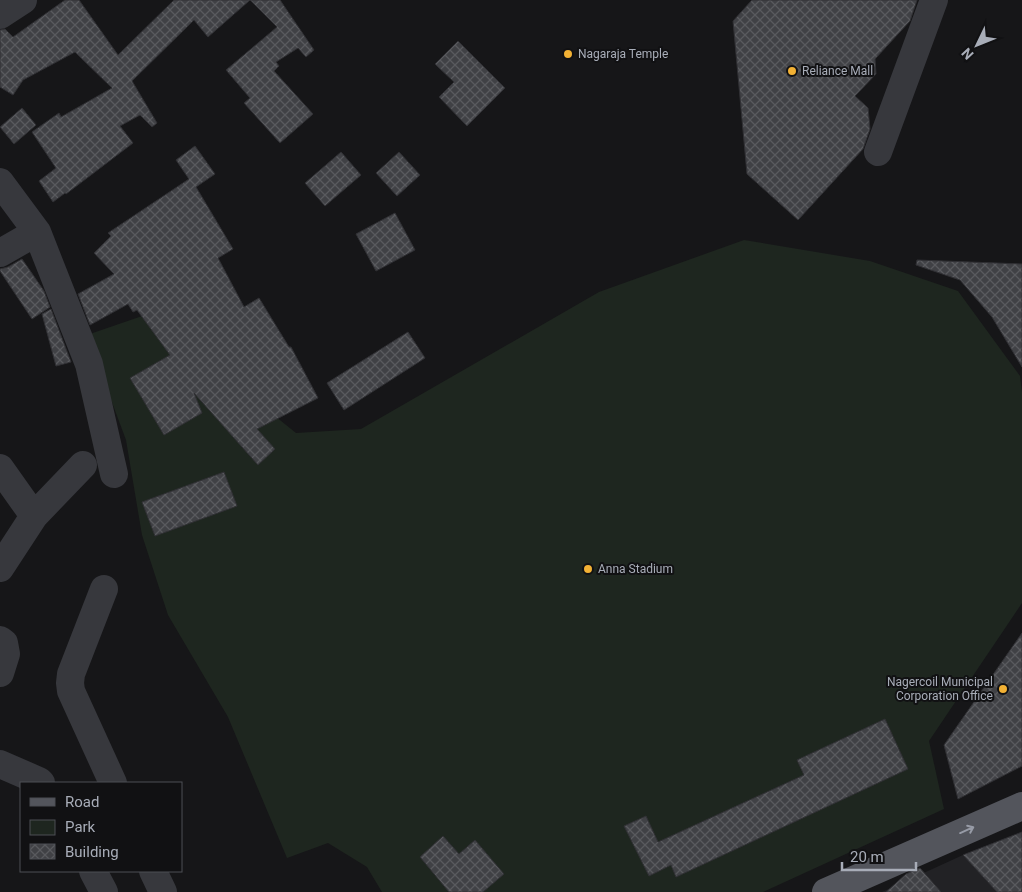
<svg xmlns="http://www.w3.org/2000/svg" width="1022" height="892" viewBox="0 0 1022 892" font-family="Roboto,sans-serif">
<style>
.built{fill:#222225}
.green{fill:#1e261f}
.building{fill:url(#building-cross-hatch);stroke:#303034}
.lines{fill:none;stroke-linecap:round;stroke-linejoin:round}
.minor{stroke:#37383d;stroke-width:28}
.major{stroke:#53555c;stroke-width:28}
.oneway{stroke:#979ba6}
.poi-dot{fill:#f2b134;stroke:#111113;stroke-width:2}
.labels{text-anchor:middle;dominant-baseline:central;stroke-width:4;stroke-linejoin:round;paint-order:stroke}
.poi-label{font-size:12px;fill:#a8adb8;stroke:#111113;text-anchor:start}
</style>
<defs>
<pattern id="building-cross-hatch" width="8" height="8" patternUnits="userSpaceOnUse" patternTransform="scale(1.25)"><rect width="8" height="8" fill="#404145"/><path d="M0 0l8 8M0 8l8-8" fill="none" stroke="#595a5e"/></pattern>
</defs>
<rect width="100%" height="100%" fill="#161618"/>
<!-- built -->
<path class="built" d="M 963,855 L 997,892 L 882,892 Z"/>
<!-- green -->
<path class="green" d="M 744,240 L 870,261 L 958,291 L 1020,376 L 1022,392 L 1022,603 L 929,741 L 944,809 L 763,892 L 382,892 L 367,867 L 328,843 L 287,858 L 228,717 L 168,615 L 142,535 L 126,440 L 87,335 L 148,314 L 296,433 L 361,429 L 599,292 Z"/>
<!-- building -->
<path class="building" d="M 65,0 L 79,0 L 118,55 L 174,0 L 280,0 L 314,50 L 306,57 L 298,48 L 276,62 L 279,66 L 274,71 L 313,114 L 280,143 L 244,103 L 250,98 L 226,70 L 277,27 L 250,0 L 208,37 L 194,20 L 132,81 L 157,123 L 152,127 L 140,115 L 120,126 L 133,143 L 66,194 L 65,193 L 53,202 L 39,181 L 56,168 L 32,132 L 59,113 L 61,117 L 112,88 L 75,52 L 23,80 L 13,95 L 0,87 L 0,30 L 5,29 L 13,37 Z
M 752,0 L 917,0 L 910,21 L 875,59 L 876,74 L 855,96 L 868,108 L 870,129 L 863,149 L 798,220 L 747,174 L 733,21 Z
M 458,41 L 505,88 L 467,126 L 439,97 L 454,82 L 435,64 Z
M 22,108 L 36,125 L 14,144 L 0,127 Z
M 195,146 L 215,174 L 196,187 L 233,249 L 218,258 L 244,307 L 259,298 L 289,347 L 291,347 L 318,398 L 257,429 L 275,449 L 258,465 L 194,393 L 202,413 L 164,435 L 130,378 L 170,355 L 137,310 L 133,312 L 128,304 L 90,325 L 78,294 L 114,274 L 94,253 L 111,236 L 108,233 L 189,179 L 176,160 Z
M 341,152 L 361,175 L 325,206 L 305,183 Z
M 399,152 L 420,175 L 397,196 L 376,173 Z
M 395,213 L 415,250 L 376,271 L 356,234 Z
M 22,259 L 44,291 L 50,307 L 32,319 L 0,271 L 0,269 L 8,267 Z
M 917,260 L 1022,264 L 1022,367 L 992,317 L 960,280 L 916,265 Z
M 51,309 L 71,362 L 56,366 L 42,314 Z
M 408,332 L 425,358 L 344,410 L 327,383 Z
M 224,472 L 237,506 L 155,536 L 142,502 Z
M 1022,633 L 1022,766 L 958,799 L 944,745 Z
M 885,719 L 908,769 L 676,877 L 671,865 L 649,876 L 624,826 L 646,816 L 658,842 L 804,775 L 797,760 Z
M 1022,832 L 1022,892 L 997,892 L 963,855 Z
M 443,836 L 459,854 L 475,840 L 504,874 L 483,892 L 449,892 L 420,857 Z
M 920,868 L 941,892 L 886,892 L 906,874 Z"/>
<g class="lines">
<!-- minor -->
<path class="minor" d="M 0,15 L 23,0
M 878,152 L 934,0
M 0,182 L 37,232 L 89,364 L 114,474
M 0,253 L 37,232
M 0,468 L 34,516
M 0,568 L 34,516 L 83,465
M 104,589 L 71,674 L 70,683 L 71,691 L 113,783
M 0,640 L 4,643 L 6,654 L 0,673
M 0,764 L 39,781 L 41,783
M 93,871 L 104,892
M 153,871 L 163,892"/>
<!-- major -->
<path class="major" d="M 826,892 L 1022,806"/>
</g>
<!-- one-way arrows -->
<defs><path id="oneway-shaft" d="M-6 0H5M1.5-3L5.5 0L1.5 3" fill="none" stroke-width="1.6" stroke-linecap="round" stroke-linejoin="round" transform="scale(1.25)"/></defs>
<use class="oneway" href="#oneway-shaft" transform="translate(967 830) rotate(-24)"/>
<!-- markers -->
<g class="poi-dot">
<circle cx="568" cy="54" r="5"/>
<circle cx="792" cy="71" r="5"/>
<circle cx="588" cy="569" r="5"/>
<circle cx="1003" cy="689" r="5"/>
</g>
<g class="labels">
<!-- poi labels -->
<g class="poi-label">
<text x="578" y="54">Nagaraja Temple</text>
<text x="802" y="71">Reliance Mall</text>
<text x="598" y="569">Anna Stadium</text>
<text x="993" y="682" text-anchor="end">Nagercoil Municipal<tspan x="993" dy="14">Corporation Office</tspan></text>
</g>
</g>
<!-- legend -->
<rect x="20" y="782" width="162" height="90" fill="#111113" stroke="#4d4f55"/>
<rect x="30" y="798" width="25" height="8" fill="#53555c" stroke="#4d4f55"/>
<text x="65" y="807" font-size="15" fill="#a8adb8">Road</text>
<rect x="30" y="820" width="25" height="15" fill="#1e261f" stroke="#4d4f55"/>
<text x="65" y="832" font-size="15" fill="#a8adb8">Park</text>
<rect x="30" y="844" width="25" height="15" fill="url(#building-cross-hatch)" stroke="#4d4f55"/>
<text x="65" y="857" font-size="15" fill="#a8adb8">Building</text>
<!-- north arrow -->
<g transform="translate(977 45) rotate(227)" stroke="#111113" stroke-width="4" paint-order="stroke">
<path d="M0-4L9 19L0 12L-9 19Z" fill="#a8adb8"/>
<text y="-8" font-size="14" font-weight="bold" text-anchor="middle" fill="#a8adb8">N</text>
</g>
<!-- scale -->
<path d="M842 862v8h74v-8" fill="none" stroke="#a8adb8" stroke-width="2.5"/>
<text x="850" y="862" font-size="15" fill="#a8adb8" stroke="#111113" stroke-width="4" paint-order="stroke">20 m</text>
</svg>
